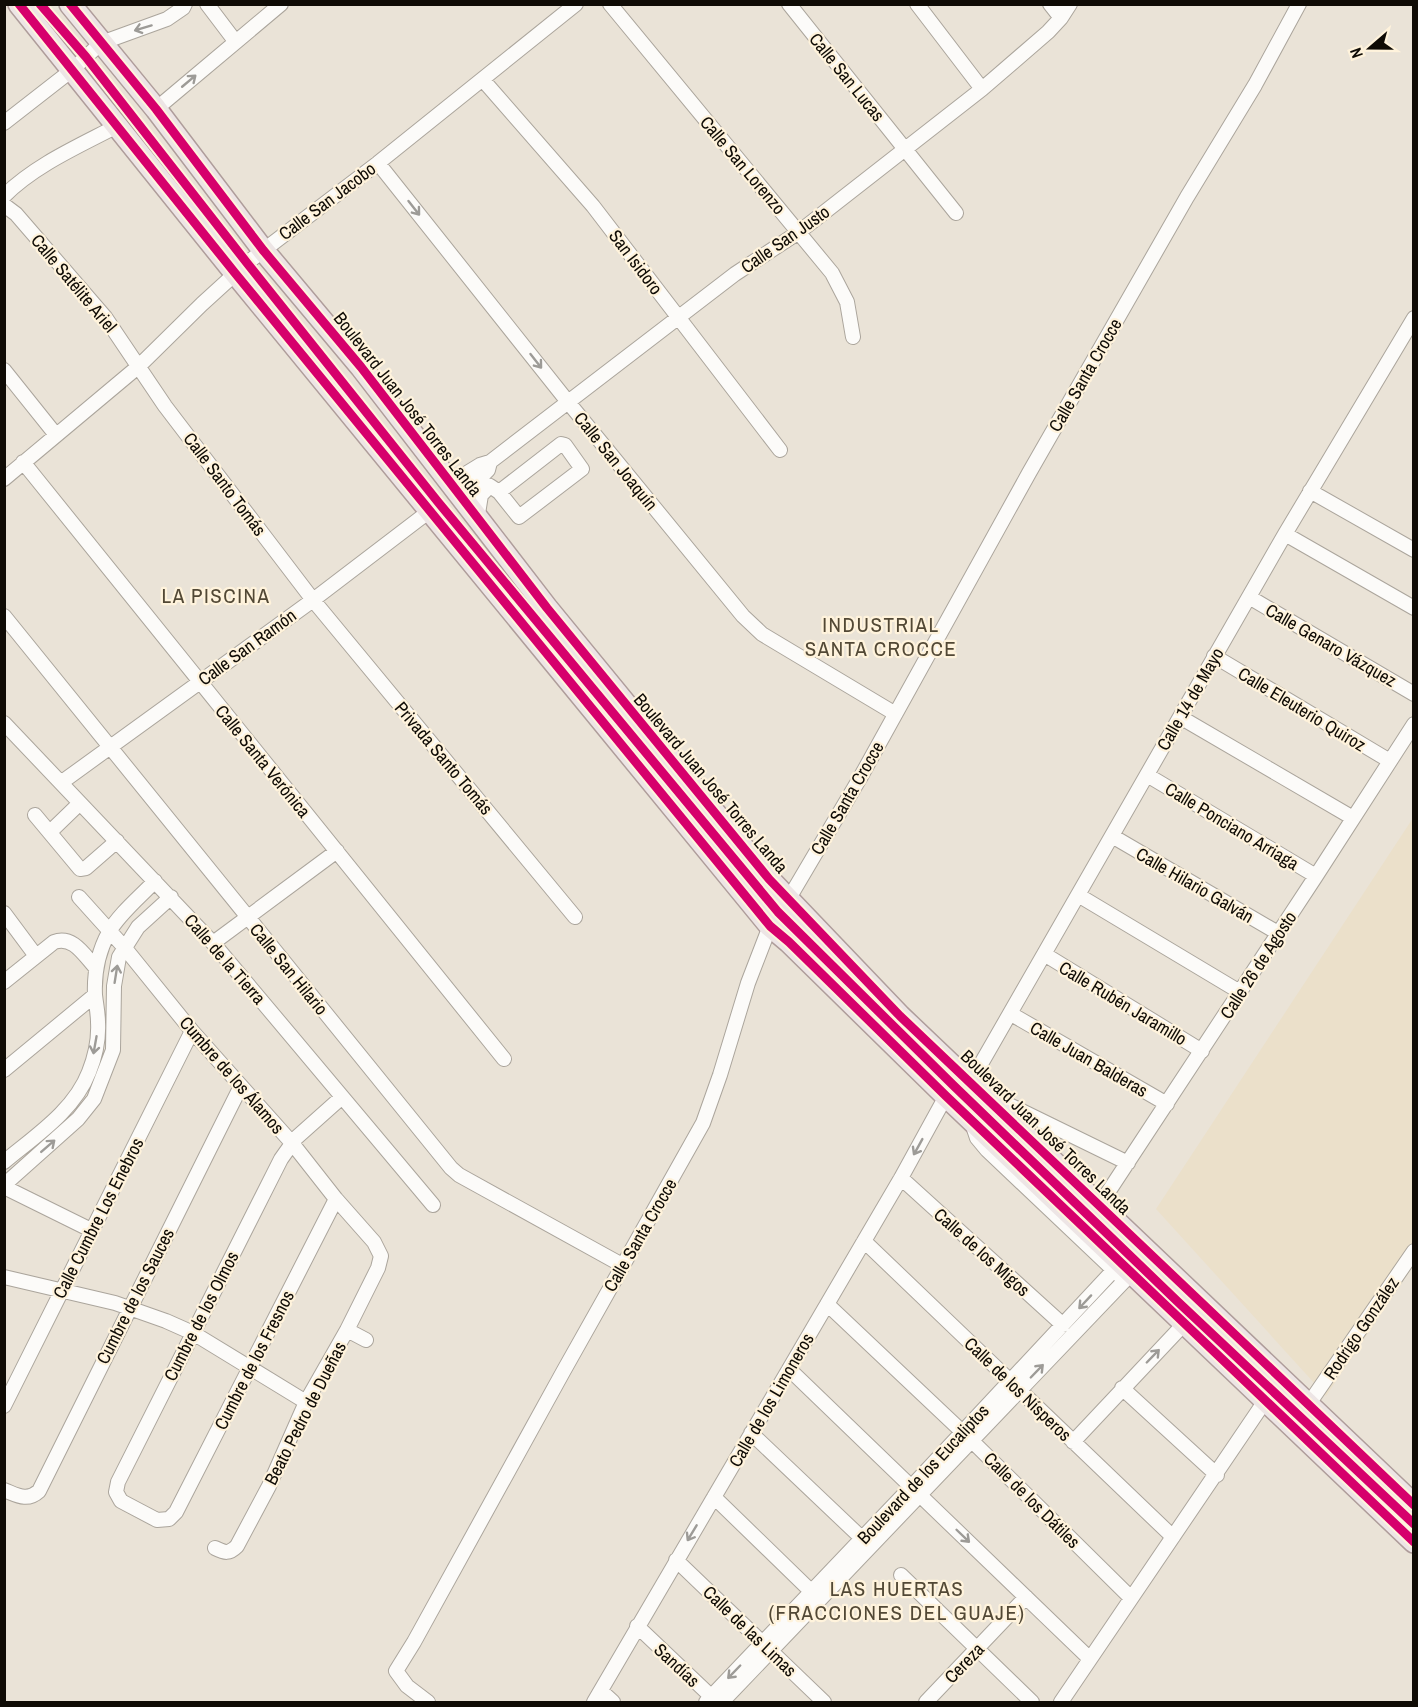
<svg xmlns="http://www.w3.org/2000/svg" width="1418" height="1707" viewBox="0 0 1418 1707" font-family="'Archivo Narrow',sans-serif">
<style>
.built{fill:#ebe0ca}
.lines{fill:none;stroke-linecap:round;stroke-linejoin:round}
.minor-casing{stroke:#aba59c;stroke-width:16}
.primary-casing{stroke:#af9d9b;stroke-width:24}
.minor{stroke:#fcfbf9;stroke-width:14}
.primary{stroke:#ede5e5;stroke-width:21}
.cycleway-casing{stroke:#fff3dc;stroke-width:13}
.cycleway{stroke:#d6006c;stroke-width:9}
.oneway{stroke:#9d9b97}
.labels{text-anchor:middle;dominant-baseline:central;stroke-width:4.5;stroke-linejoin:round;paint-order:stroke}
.street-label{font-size:18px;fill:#0f0b05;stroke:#fff3dc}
.quarter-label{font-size:21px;letter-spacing:1.5px;fill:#524835;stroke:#fff3dc}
</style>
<rect width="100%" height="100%" fill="#eae3d7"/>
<!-- built -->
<path class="built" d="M 1413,818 L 1413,1266 L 1326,1396 L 1156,1209 Z"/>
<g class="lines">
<defs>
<path id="minor" d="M 207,4 L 235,41
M 610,4 L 832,273 L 847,302 L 853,337
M 789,4 L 956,213
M 917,4 L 982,89
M 1050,4 L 1061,18
M 483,80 L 593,206 L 780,450
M 156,109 L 281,4
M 4,123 L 72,70 L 101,43 L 167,19 L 183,8 L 185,4
M 378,163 L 568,402 L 743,616 L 762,634 L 894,713
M 4,196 C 35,165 79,146 117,126
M 4,205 L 16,214 L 105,317 L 165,406 L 313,600 L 575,917
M 4,370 L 56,435
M 23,462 L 504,1059
M 4,479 L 139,366 L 202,304 L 247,263 L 378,163 L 576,4
M 449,484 L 480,465 L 490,462 L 735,274 L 799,232 L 982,89 L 1048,32 L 1061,18 L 1070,4
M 1310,491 L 1414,550
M 460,498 L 488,470 L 490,462
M 477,520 L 481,495 L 490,486 L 499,492 L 519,517 L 582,469 L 565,445 L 561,444 L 499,492
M 1285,534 L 1414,608
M 1249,597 L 1414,694
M 4,616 L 451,1168 L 459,1175 L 622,1265
M 1214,656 L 1390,761
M 1180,717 L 1353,818
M 4,723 L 213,943 L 433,1205
M 1147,775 L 1316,876
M 62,782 L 313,600 L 431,510
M 35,815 L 80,869 L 86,868 L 117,841
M 50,832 L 80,803
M 1112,836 L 1278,933
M 1078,895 L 1240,992
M 79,897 L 124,947 L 192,1031 L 292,1143 L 336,1199 L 374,1242 L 381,1256 L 378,1268 L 347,1330 L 306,1402 L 269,1486 L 237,1546 C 229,1554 225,1553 215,1548
M 4,913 L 36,956
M 213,943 L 337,851
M 1044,954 L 1202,1051
M 4,982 L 54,942 C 73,935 84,955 96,968
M 1011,1014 L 1167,1104
M 4,1070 L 95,995
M 970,1083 L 1285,534 L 1414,318
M 991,1096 L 1128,1163
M 974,1129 L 977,1138 L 987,1150 L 1120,1276
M 4,1162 C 35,1136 74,1111 89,1072 C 95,1057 99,1039 98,1022 C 98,1013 96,1004 95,995 C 94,973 98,952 109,932 C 119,914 140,897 155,881
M 901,1178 L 1063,1325
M 4,1185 L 78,1119 L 94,1099 L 113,1050 L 114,986 L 119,957 L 138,927 L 171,897
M 4,1187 L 91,1230
M 336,1199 L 176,1512 L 169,1519 L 157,1520 L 121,1501 L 116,1492 L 118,1482 L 281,1159 L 296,1138 L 342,1097
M 1099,1206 L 1316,876 L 1414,724
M 864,1241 L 1173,1537
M 4,1277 L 115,1303 L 166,1321 L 193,1333 L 306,1402
M 827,1304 L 972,1441 L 1130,1597
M 347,1330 L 366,1340
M 789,1369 L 1090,1659
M 1122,1388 L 1217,1475
M 1308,1405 L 1414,1251
M 4,1406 L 192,1031
M 751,1433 L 869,1545
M 1073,1442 L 1184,1324
M 4,1490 C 17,1495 27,1502 39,1491 L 241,1086
M 714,1497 L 818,1598
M 676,1560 L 824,1702
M 901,1575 L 1032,1702
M 637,1626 L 716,1701
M 601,1691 L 613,1702
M 428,1702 L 407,1686 L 396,1671 L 414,1642 L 563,1372 L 703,1123 L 720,1075 L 748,983 L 770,926 L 788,900 L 860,778 L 1029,473 L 1187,197 L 1255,85 L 1299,4
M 594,1702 L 901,1178 L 946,1096
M 706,1702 L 912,1486 L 1139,1243
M 722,1702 L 1150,1254
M 926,1702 L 1026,1597
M 1061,1702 L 1265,1401"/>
<path id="primary" d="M 19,4 L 235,273 L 770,926 L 789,942 L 946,1096 L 1414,1542
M 70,4 L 156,109 L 263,250 L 361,367 L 547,608 L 769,879 L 900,1016 L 1414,1505"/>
</defs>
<!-- minor casing -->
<use href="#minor" class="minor-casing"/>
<!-- primary casing -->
<use href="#primary" class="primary-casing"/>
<!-- minor -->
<use href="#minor" class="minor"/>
<!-- primary -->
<use href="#primary" class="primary"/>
<defs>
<path id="cycleway" d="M 19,4 L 235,273 L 770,926 L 789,942 L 946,1096 L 1414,1542
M 40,4 L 86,57 L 247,263 L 438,502 L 778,912 L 953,1085 L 1177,1301 L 1414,1524
M 70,4 L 156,109 L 263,250 L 361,367 L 547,608 L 769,879 L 900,1016 L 1414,1505"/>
</defs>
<!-- cycleway casing -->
<use href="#cycleway" class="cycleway-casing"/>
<!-- cycleway -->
<use href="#cycleway" class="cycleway"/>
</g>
<!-- one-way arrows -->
<defs><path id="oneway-shaft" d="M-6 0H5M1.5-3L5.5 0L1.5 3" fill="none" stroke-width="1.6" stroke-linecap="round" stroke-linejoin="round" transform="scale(1.5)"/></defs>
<g class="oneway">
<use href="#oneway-shaft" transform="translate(143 28) rotate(163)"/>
<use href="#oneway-shaft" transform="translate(189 81) rotate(-40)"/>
<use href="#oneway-shaft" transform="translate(414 208) rotate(52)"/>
<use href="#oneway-shaft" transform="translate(536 361) rotate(52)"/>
<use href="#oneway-shaft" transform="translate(116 974) rotate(-81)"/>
<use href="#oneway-shaft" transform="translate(95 1045) rotate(100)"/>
<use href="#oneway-shaft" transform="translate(48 1146) rotate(-41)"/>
<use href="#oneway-shaft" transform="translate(918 1147) rotate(119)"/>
<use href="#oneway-shaft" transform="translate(1085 1302) rotate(133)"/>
<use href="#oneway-shaft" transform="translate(1153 1356) rotate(-46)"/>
<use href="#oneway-shaft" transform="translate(1037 1371) rotate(-46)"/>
<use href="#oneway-shaft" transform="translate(692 1533) rotate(121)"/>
<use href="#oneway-shaft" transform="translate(963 1536) rotate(44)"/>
<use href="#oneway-shaft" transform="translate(734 1672) rotate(134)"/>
</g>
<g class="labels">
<!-- street labels -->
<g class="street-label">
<text transform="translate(847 77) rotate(51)">Calle San Lucas</text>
<text transform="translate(743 165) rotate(50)">Calle San Lorenzo</text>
<text transform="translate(327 201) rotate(-37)">Calle San Jacobo</text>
<text transform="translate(785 239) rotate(-35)">Calle San Justo</text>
<text transform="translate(636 262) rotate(53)">San Isidoro</text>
<text transform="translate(74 283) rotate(50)">Calle Satélite Ariel</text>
<text transform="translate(1085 375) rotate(-60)">Calle Santa Crocce</text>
<text transform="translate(408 404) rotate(52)">Boulevard Juan José Torres Landa</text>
<text transform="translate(616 461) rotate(51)">Calle San Joaquín</text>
<text transform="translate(225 484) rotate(53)">Calle Santo Tomás</text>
<text transform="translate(1331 645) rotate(30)">Calle Genaro Vázquez</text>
<text transform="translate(247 647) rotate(-36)">Calle San Ramón</text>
<text transform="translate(1190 699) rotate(-60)">Calle 14 de Mayo</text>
<text transform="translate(1302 709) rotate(31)">Calle Eleuterio Quiroz</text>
<text transform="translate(444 758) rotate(50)">Privada Santo Tomás</text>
<text transform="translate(263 761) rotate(51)">Calle Santa Verónica</text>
<text transform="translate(711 783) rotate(50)">Boulevard Juan José Torres Landa</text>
<text transform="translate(847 798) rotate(-60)">Calle Santa Crocce</text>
<text transform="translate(1232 826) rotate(31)">Calle Ponciano Arriaga</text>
<text transform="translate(1195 885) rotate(30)">Calle Hilario Galván</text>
<text transform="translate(225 959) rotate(49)">Calle de la Tierra</text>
<text transform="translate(1258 965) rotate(-57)">Calle 26 de Agosto</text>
<text transform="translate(289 969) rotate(51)">Calle San Hilario</text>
<text transform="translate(1123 1003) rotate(31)">Calle Rubén Jaramillo</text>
<text transform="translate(1089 1059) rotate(30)">Calle Juan Balderas</text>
<text transform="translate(232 1075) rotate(49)">Cumbre de los Álamos</text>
<text transform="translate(1046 1132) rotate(44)">Boulevard Juan José Torres Landa</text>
<text transform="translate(98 1218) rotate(-63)">Calle Cumbre Los Enebros</text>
<text transform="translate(640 1235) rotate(-60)">Calle Santa Crocce</text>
<text transform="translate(982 1252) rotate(42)">Calle de los Migos</text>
<text transform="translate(135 1296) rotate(-63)">Cumbre de los Sauces</text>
<text transform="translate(201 1316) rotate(-63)">Cumbre de los Olmos</text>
<text transform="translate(1361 1328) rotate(-56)">Rodrigo González</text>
<text transform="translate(254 1360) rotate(-63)">Cumbre de los Fresnos</text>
<text transform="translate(1018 1389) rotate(44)">Calle de los Nísperos</text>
<text transform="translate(771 1400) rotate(-60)">Calle de los Limoneros</text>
<text transform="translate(305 1413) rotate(-63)">Beato Pedro de Dueñas</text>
<text transform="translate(923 1474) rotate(-47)">Boulevard de los Eucaliptos</text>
<text transform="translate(1032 1500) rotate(45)">Calle de los Dátiles</text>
<text transform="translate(750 1631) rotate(44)">Calle de las Limas</text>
<text transform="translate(964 1663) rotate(-46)">Cereza</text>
<text transform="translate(677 1665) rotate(43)">Sandías</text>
</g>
<!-- quarter labels -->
<g class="quarter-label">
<text x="216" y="595">LA PISCINA</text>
<text x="881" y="624">INDUSTRIAL<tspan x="881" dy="24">SANTA CROCCE</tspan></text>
<text x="897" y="1588">LAS HUERTAS<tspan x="897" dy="24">(FRACCIONES DEL GUAJE)</tspan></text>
</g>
</g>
<!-- border -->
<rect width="1418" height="1707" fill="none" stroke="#0f0b05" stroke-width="12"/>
<!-- north arrow -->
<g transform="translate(1370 48) rotate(250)" stroke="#fff3dc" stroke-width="4.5" paint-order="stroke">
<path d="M0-4.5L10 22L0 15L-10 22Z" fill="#0f0b05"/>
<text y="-9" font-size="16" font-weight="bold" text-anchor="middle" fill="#0f0b05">N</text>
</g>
</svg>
